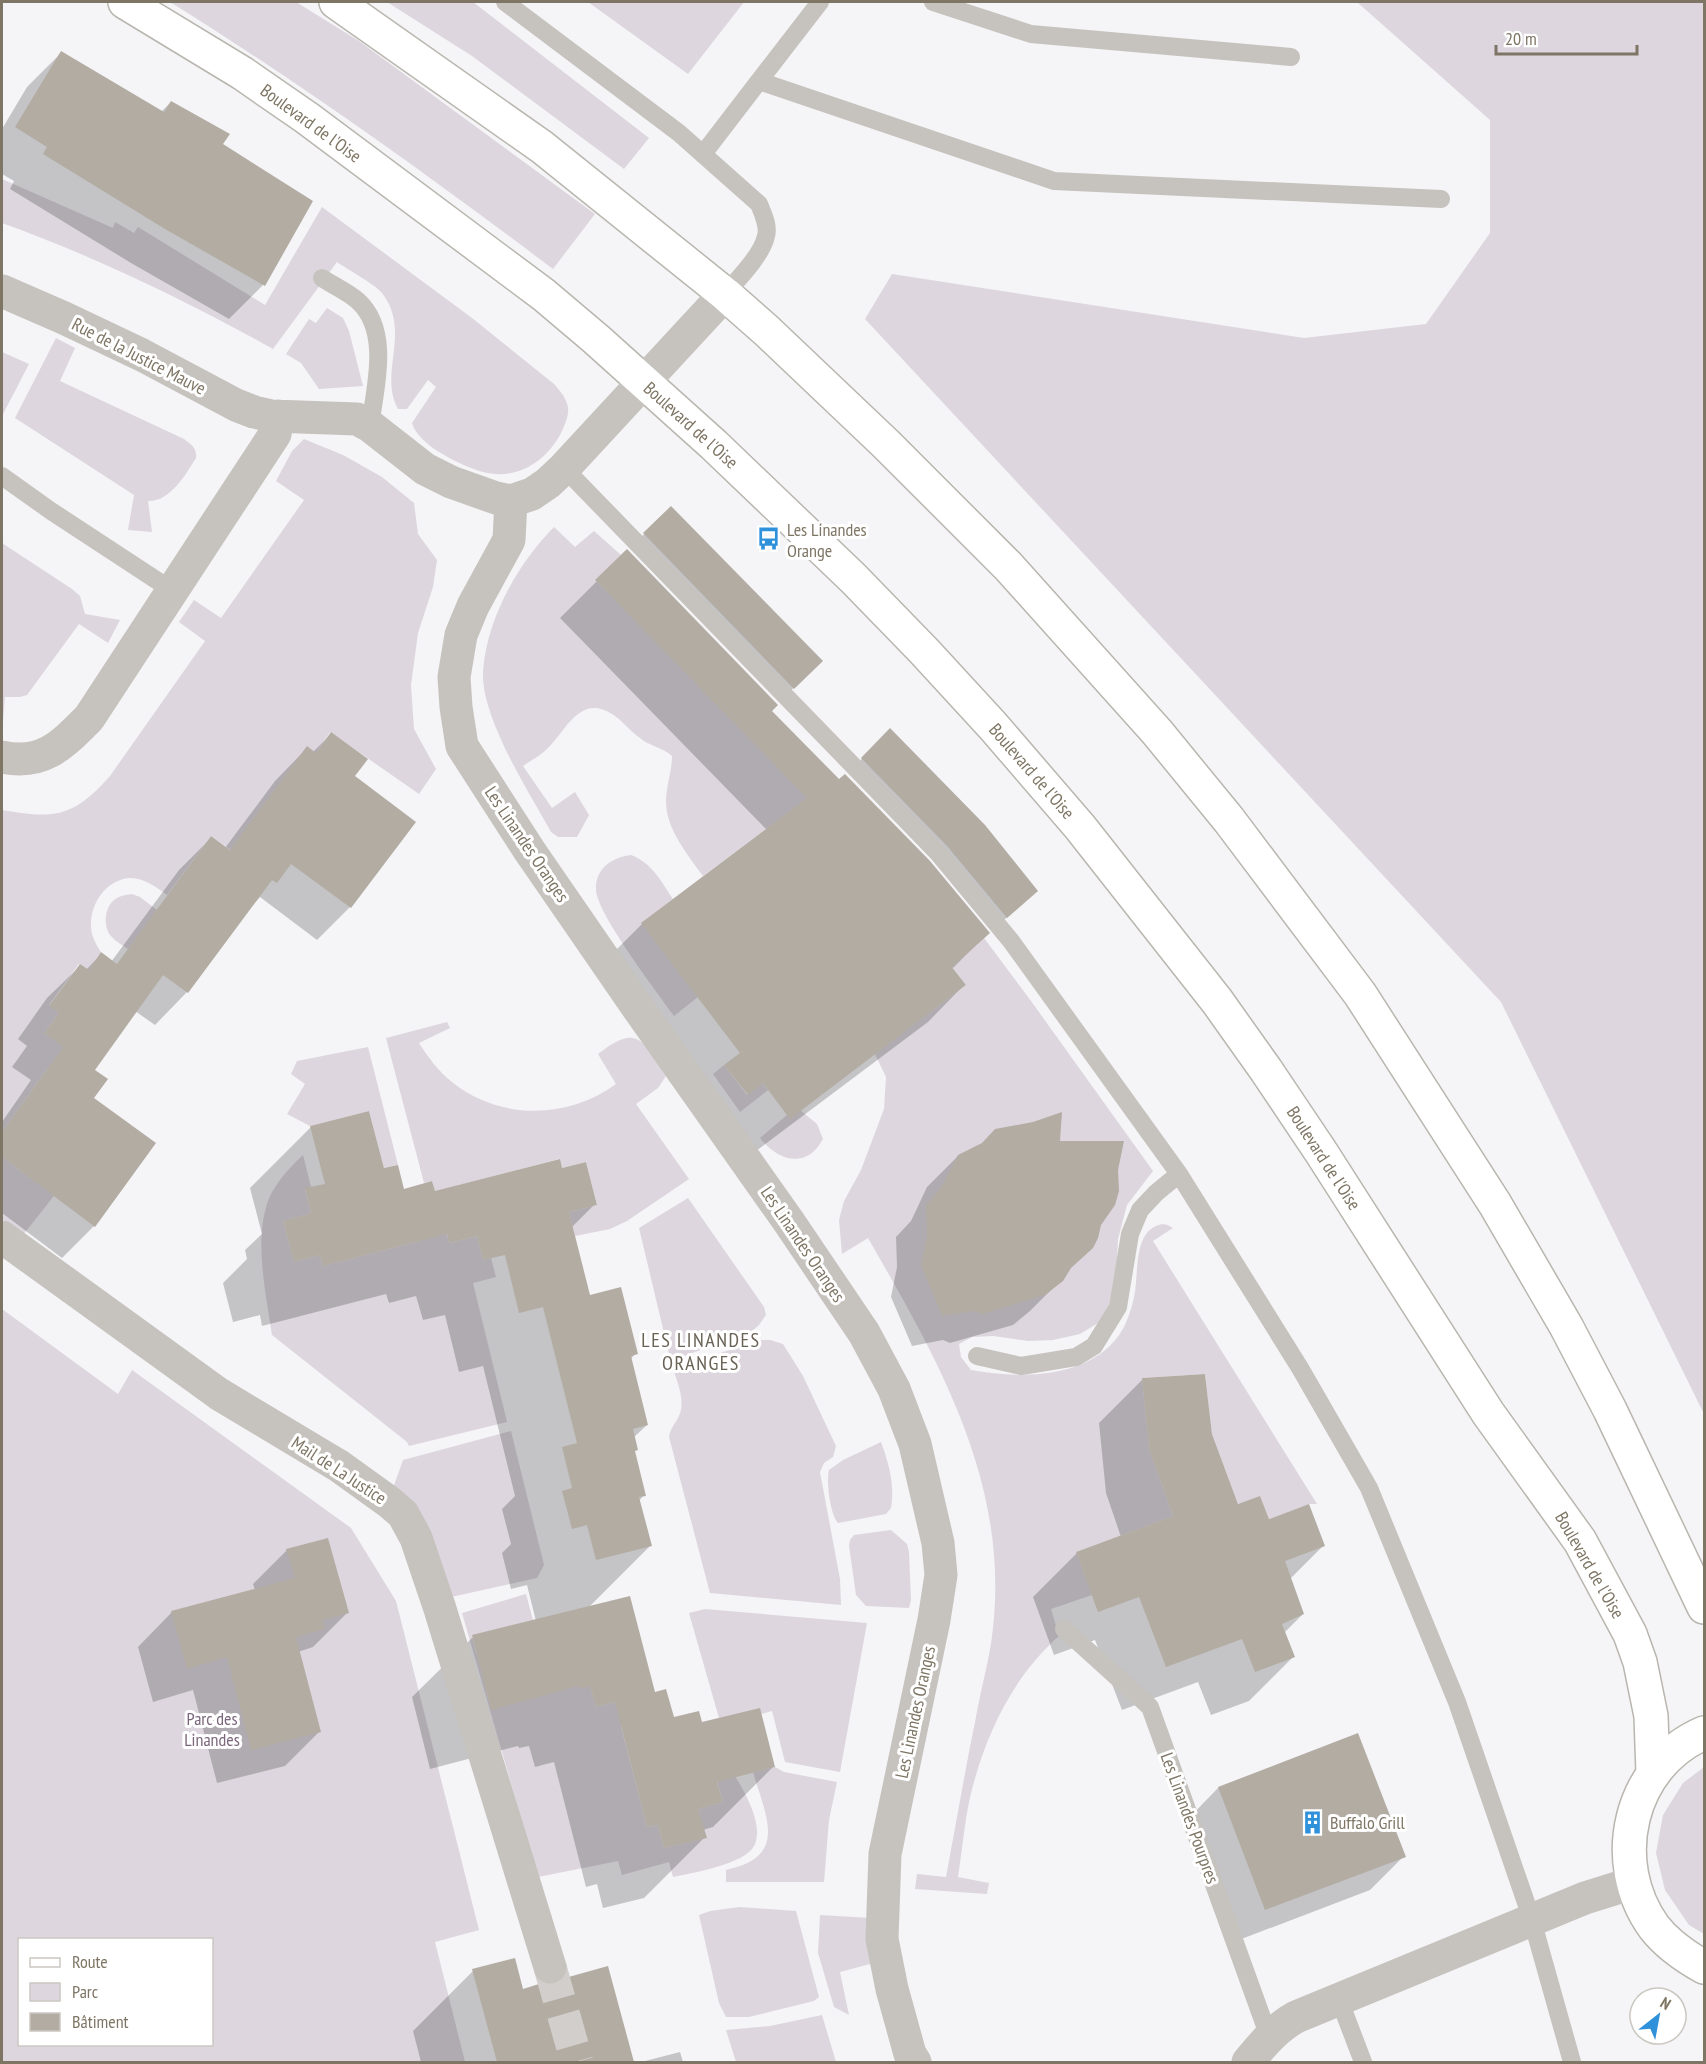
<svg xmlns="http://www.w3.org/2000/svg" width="1706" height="2064" viewBox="0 0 1706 2064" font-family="'PT Sans Narrow',sans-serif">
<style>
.green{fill:#ddd6de;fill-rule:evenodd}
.shadow{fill:#0003}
.building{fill:#b2aca3}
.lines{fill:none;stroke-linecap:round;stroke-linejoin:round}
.street-tunnel{stroke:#d1cecb;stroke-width:33;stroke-dasharray:33 16;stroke-linecap:butt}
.secondary-casing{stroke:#b9b6af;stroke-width:36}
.lane{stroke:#c6c3be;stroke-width:18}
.street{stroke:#c6c3be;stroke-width:33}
.secondary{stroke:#fff;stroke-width:33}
.labels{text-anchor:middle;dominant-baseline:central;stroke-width:6;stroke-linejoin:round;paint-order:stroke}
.street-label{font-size:18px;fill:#7e7564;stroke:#fff}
.poi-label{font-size:18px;fill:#7e7564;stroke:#fff;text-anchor:start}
.park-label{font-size:18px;fill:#7b667b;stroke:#fff}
.neighbourhood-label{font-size:20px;letter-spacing:1.5px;fill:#696255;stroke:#fff}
</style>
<rect width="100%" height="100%" fill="#f5f4f7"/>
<!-- green -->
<path class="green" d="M 170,2 L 296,2 L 359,41 L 595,214 L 553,269 C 428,175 302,84 170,2 Z
M 387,2 L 473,2 L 649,138 L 624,169 L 472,56 Z
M 588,2 L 744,2 L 688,74 Z
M 1357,2 L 1704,2 L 1704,1414 L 1501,1002 L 865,319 L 892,274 L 1304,338 L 1426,324 L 1490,233 L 1490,120 Z
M 2,179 L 113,228 L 115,222 L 134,233 L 138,227 L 265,305 L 322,207 L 472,318 L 554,384 C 560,391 566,397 568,407 C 569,416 565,425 561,433 C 548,458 524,476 495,474 C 475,472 456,462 439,452 C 429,446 415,434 412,423 L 436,387 L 428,380 L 407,409 L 398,409 C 378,373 412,332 382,293 C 376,285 347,269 337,262 L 273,349 C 185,300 96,257 2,223 Z
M 327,308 L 343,318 L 349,331 L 363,386 L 319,389 L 301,363 L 286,354 L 309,319 L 316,323 Z
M 56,338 L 75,348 L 60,381 L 184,439 C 191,444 197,448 196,458 C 186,474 170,502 148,501 L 152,532 L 128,530 L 134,495 L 15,418 Z
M 2,352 L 29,364 L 2,416 Z
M 304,439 L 343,455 L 382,477 L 414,503 L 418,534 L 437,560 L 433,587 L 418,633 L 411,685 L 414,729 L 436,769 L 419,794 L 330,732 L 316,753 L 307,747 L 241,857 L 211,836 L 167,895 C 157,887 142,877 129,878 C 106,880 90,904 91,926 C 91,935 96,945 101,952 L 89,970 L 79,964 L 49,1005 L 59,1013 L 44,1033 L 73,1054 L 47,1069 L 2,1132 L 2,810 C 54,819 73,818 110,776 L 205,641 L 179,622 L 194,600 L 221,618 L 304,500 L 276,481 L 292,451 Z
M 554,527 L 575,547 L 594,531 L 621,555 L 596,581 L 793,783 L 804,773 L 900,871 L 889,882 L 956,963 L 984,938 L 1031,1001 L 1153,1171 L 1127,1205 L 1118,1239 L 1117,1261 L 1111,1301 L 1098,1323 L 1080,1334 L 1053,1340 L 1028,1341 L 993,1336 L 972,1337 L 959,1344 L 961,1357 L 971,1370 C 1022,1379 1095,1380 1124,1327 C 1128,1319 1132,1307 1134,1297 C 1139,1276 1133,1236 1156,1226 C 1163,1223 1167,1224 1173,1228 L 1153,1241 L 1317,1504 L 1309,1504 L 1269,1519 L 1260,1497 L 1238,1504 L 1212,1434 L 1205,1374 L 1142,1378 L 1149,1449 L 1173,1516 L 1076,1552 L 1092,1595 L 1051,1609 L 1059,1636 C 1016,1674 989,1727 974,1782 C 965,1812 963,1846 958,1877 L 989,1883 L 987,1894 L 915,1889 L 917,1874 L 946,1877 C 956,1824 965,1770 976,1717 C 981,1688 990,1658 993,1628 C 1009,1481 938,1360 868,1238 L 842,1254 L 839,1220 L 844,1201 L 861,1170 L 884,1109 L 886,1077 L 875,1054 L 966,985 L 818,790 L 703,876 C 688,855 666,829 666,802 C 666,786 672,771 672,756 C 662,747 649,746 640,738 C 630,731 622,720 612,714 C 579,693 565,733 546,750 C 540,756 531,760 523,766 L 552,808 L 575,792 L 589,815 L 577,837 L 558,837 L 551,832 C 529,792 481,718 483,672 C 486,620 518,563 554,527 Z
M 2,543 L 72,589 L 80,596 L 85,614 L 120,620 L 108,643 L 79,624 L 27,695 L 20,697 L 5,697 L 2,734 Z
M 631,855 C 652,863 661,881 673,899 L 642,923 L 698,997 L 674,1016 C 657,992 597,914 596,890 C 595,868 613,857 631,855 Z
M 132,894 L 140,897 L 157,910 L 128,949 C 123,945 116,942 112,937 C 103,929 104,909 113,901 C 118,896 125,895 132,894 Z
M 447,1022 L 450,1028 L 419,1043 C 428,1057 438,1071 452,1082 C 499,1120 567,1120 616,1084 L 598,1054 C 638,1022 643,1041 666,1076 L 658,1088 L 636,1104 L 689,1179 L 627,1221 L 610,1229 L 575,1236 L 569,1212 L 597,1205 L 586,1162 L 562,1168 L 559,1159 L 459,1185 L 437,1200 L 432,1181 L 424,1183 L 386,1038 Z
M 368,1047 L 398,1165 L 384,1168 L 369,1111 L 310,1126 L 287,1114 L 305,1084 L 291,1074 L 297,1061 Z
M 724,1065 L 747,1095 L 763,1083 L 768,1090 L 740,1112 L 713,1074 Z
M 800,1110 L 817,1124 L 823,1139 C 807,1169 779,1162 760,1138 L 787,1115 L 790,1118 Z
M 303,1155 L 311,1187 L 305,1189 L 311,1213 L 283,1221 L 294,1262 L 320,1255 L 323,1266 L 420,1241 L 444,1224 L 449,1243 L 477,1236 L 483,1260 L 491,1258 L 496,1277 L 473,1283 L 507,1422 L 409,1446 L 407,1442 L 272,1335 C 266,1293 252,1234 271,1194 C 279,1179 291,1166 303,1155 Z
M 2,1157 L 34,1181 L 57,1192 L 23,1235 L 2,1219 Z
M 688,1198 L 764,1307 L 766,1315 L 759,1325 L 752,1331 L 673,1360 L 670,1358 L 639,1228 Z
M 2,1309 L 118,1394 L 132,1370 L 351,1528 L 396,1601 L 479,1930 L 435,1942 L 465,2062 L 2,2062 ZM 20,1940 L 212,1940 L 212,2044 L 20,2044 Z
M 761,1340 L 770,1340 L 783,1344 L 803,1376 L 836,1446 L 833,1457 L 824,1463 L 820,1472 L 840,1579 L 841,1605 L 710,1593 L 669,1437 C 670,1428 676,1423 679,1416 C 686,1401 677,1382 673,1368 Z
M 511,1431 L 544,1565 L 537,1578 L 451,1597 L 392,1491 L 403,1460 Z
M 881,1442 C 889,1463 895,1486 891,1508 L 886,1514 L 838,1523 C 830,1514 826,1481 829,1470 L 843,1460 Z
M 891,1530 L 907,1544 L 909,1552 L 911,1600 L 909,1608 L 866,1606 L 856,1595 L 849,1546 L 850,1540 L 854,1535 Z
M 526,1594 L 533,1620 L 472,1636 L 477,1655 L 490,1651 L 500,1688 L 486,1691 L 491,1709 L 530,1699 L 548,1683 L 590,1686 L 596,1707 L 623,1700 L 621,1727 L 647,1827 L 658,1825 L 664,1848 L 706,1838 L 698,1809 L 723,1802 L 716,1777 L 733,1773 C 744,1790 765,1826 754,1846 C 745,1864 692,1873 673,1877 L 669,1862 L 622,1875 L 618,1861 L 538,1877 L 462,1613 Z
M 705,1609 L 867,1623 L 840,1772 L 785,1762 L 772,1711 L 761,1714 L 719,1718 L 689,1613 Z
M 775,1767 L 784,1772 L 837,1782 L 829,1820 L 824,1882 L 726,1882 L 726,1870 C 789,1857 766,1817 753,1772 Z
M 1704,1767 L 1704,1934 L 1689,1925 L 1665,1890 L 1656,1853 L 1663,1815 L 1683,1783 Z
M 739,1907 L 796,1911 L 819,1997 L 814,2001 L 749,2017 L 726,2017 L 719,2003 L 699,1915 L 710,1911 Z
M 820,1915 L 871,1918 L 874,1963 L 840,1972 L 849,2015 L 834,2007 L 818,1953 Z
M 822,2015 L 836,2062 L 736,2062 L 726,2030 L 770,2026 Z"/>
<!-- shadow -->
<path class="shadow" d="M 61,53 L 161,112 L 171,102 L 221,144 L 263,285 L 229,319 L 131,263 L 10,189 L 14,181 L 2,174 L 2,129 L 27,87 Z
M 671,508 L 821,661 L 782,699 L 633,545 Z
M 627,551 L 770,711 L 988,933 L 952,969 L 964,985 L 928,1022 L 752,1154 L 606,960 L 642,924 L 767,830 L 560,618 Z
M 890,730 L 1024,902 L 995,928 L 851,770 Z
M 331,734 L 353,776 L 350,907 L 317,940 L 260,897 L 249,909 L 187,992 L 155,1025 L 135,1011 L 93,1070 L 94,1226 L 62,1258 L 2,1213 L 2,1122 L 31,1080 L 12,1067 L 27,1046 L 18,1039 L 47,998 L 80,966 L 86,970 L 101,954 L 111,962 L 179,870 L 211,838 L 225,848 L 275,781 L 307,748 L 313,752 Z
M 311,1127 L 383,1170 L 403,1191 L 434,1193 L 561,1170 L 595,1204 L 571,1228 L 589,1297 L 636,1353 L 630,1360 L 647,1425 L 633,1438 L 634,1452 L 644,1495 L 639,1501 L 650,1546 L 588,1608 L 673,1719 L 701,1724 L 773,1767 L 713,1827 L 703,1830 L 705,1837 L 644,1898 L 603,1908 L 597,1884 L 586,1887 L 554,1762 L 535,1767 L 529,1746 L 519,1748 L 518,1746 L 430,1769 L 412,1697 L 473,1637 L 536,1621 L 527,1585 L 511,1589 L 502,1553 L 511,1544 L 502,1509 L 515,1496 L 483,1366 L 459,1372 L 445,1315 L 423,1320 L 416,1296 L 389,1303 L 386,1294 L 262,1326 L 260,1315 L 233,1322 L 223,1283 L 247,1259 L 245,1250 L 262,1234 L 250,1188 Z
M 1058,1142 L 1067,1271 L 1061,1280 L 1030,1311 L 1013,1325 L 950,1343 L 943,1340 L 912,1346 L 891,1297 L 897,1267 L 896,1237 L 911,1221 L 927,1187 L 958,1156 Z
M 1143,1379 L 1211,1434 L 1237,1506 L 1323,1546 L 1290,1579 L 1303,1614 L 1284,1633 L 1293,1657 L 1249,1701 L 1211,1715 L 1198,1682 L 1122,1710 L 1095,1640 L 1054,1655 L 1033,1597 L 1077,1553 L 1121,1537 L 1106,1493 L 1099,1423 Z
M 287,1550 L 347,1613 L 313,1647 L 298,1652 L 319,1732 L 285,1766 L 217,1783 L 193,1690 L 153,1702 L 138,1647 L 172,1612 L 255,1590 L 253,1584 Z
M 1358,1735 L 1404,1856 L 1370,1890 L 1231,1943 L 1184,1823 L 1218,1788 Z
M 473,1971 L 522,1990 L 630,2054 L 622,2062 L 421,2062 L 413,2031 Z
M 680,2052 L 683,2062 L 641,2062 Z"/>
<!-- building -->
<path class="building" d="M 61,51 L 164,112 L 171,101 L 230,134 L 223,144 L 313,201 L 265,286 L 165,229 L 43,154 L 47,147 L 15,127 Z
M 671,506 L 823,661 L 794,689 L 643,533 Z
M 627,549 L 778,705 L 772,711 L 839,779 L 845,774 L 930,861 L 990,933 L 952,967 L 966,985 L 790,1119 L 763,1083 L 748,1095 L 724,1065 L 740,1053 L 641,923 L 807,798 L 595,580 Z
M 890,728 L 985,825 L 1038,891 L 1007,918 L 947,846 L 861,758 Z
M 331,732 L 368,759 L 355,776 L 416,822 L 351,908 L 291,864 L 277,883 L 272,880 L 188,993 L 163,975 L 95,1070 L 108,1079 L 94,1098 L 156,1143 L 95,1227 L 2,1157 L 2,1132 L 63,1047 L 44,1033 L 59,1013 L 49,1006 L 80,964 L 89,970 L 101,952 L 117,964 L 211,836 L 230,850 L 307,746 L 316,753 Z
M 369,1111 L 384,1168 L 398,1165 L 404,1189 L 432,1181 L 435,1191 L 560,1159 L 562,1168 L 586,1162 L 597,1205 L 569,1212 L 590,1295 L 621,1287 L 638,1354 L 631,1356 L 648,1425 L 633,1429 L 638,1450 L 635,1451 L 646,1496 L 639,1497 L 652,1546 L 596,1560 L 587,1525 L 572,1529 L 562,1491 L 572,1488 L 562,1447 L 577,1443 L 543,1307 L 519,1313 L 505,1255 L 483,1260 L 477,1236 L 449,1243 L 447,1234 L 323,1266 L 320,1255 L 294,1262 L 283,1221 L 311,1213 L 305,1188 L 325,1184 L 310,1126 Z
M 1062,1112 L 1060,1141 L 1124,1141 L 1118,1170 L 1119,1191 L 1115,1205 L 1101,1225 L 1098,1238 L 1093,1248 L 1071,1268 L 1063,1281 L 1045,1295 L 982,1314 L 974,1311 L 942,1316 L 921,1265 L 927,1236 L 926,1205 L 941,1188 L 958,1155 L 982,1143 L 995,1129 L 1033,1122 Z
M 1205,1374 L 1212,1434 L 1238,1504 L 1260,1496 L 1269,1519 L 1309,1504 L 1325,1546 L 1285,1561 L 1304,1614 L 1282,1624 L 1295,1657 L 1255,1672 L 1242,1639 L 1166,1667 L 1139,1597 L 1098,1612 L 1076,1552 L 1173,1516 L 1149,1449 L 1142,1378 Z
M 328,1538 L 349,1613 L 323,1620 L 324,1629 L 296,1637 L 321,1732 L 251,1750 L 227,1657 L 187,1669 L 171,1611 L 295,1578 L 286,1549 Z
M 630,1596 L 655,1692 L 666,1689 L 674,1717 L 699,1711 L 702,1722 L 760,1708 L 775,1767 L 717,1782 L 723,1802 L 698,1809 L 707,1838 L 664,1848 L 658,1825 L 647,1827 L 615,1702 L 596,1707 L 590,1686 L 579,1689 L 578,1686 L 491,1710 L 472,1635 Z
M 1358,1733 L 1406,1857 L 1265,1910 L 1218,1787 Z
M 515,1958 L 523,1989 L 542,1983 L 555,1985 L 565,1978 L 608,1966 L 634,2062 L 497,2062 L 472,1969 Z"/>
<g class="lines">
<!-- street-tunnel -->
<path class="street-tunnel" d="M 550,1967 L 577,2062"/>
<defs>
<path id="secondary" d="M 125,2 L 242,73 L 307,118 L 544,295 L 596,339 L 714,445 L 853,578 L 924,651 L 993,726 L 1080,827 L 1217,1001 L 1266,1070 L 1321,1152 L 1488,1413 L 1580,1541 L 1630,1634 L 1640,1662 L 1651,1716 L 1653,1774
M 336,2 L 542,147 L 725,294 L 767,331 L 886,444 L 1008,566 L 1157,732 L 1229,820 L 1360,994 L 1495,1204 L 1566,1326 L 1610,1410 L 1704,1607
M 1704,1733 C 1629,1765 1607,1862 1654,1927 C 1667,1944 1686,1957 1704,1967"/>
</defs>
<!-- secondary casing -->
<use href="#secondary" class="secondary-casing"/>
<!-- lane -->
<path class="lane" d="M 505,2 L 679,133 L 759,204 C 763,214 769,226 766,236 C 762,255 738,279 725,294
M 933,2 L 1031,34 L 1291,57
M 759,81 L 820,2
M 703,154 L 759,81 L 1054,181 L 1441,199
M 322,278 C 334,286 348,292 358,301 C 391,331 375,388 370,426
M 564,468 L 938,853 L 1011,941 L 1179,1174 L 1300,1368 L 1369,1488 L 1457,1702 L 1532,1920 L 1572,2062
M 2,476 L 51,511 L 173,591
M 977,1356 L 1021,1366 L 1076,1357 L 1094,1346 L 1118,1307 L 1130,1234 L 1140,1210 L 1156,1193 L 1179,1174
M 1064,1629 L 1150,1707 L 1269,2037
M 1339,1999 L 1363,2062"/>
<!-- street -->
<path class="street" d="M 2,291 L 64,318 L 142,355 L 236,405 L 254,412 L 272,416 L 357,419 L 370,426 L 425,469 L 451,482 L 496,498 L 511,501 L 532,494 L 548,483 L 564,468 L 725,294
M 511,501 L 509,540 L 473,606 L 461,635 L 454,677 L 456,707 L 462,746 L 529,850 L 633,1001 L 789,1222 L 864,1333 L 894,1389 L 915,1444 L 938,1543 L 941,1575 L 934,1620 L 885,1854 L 882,1939 L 892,1989 L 910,2054 L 915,2062
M 2,757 C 43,766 62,745 89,718 L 275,434 L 278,416
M 2,1237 L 219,1394 L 339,1466 L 389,1502 L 403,1514 L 416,1538 L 440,1609 L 550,1967
M 1248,2062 C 1262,2045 1276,2028 1296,2017 L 1585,1898 L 1633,1883"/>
<!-- secondary -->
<use href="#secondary" class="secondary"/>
</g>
<!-- icons -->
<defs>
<symbol id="bus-bare" viewBox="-9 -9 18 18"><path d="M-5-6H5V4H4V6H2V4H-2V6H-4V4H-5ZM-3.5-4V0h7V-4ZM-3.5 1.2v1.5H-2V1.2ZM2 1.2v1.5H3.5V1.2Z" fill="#3091db" stroke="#fff" stroke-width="2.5" paint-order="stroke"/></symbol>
<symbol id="building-bare" viewBox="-9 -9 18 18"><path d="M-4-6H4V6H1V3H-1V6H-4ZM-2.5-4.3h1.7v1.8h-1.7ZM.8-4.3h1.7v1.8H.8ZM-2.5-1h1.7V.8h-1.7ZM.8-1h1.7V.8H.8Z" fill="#3091db" stroke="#fff" stroke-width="2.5" paint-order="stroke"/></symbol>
</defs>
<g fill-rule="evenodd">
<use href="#bus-bare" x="752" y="522" width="33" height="33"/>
<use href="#building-bare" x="1296" y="1806" width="33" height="33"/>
</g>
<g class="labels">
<!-- street labels -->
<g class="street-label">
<text transform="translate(311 123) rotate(36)">Boulevard de l'Oise</text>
<text transform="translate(139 356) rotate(27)">Rue de la Justice Mauve</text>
<text transform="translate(691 425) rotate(42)">Boulevard de l'Oise</text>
<text transform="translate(1032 771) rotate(49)">Boulevard de l'Oise</text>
<text transform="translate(527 844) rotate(56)">Les Linandes Oranges</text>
<text transform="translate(1324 1158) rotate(57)">Boulevard de l'Oise</text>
<text transform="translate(803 1244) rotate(56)">Les Linandes Oranges</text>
<text transform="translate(339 1470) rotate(33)">Mail de La Justice</text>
<text transform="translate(1590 1565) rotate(60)">Boulevard de l'Oise</text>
<text transform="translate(915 1712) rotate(-78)">Les Linandes Oranges</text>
<text transform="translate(1190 1818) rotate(70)">Les Linandes Pourpres</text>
</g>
<!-- poi labels -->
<g class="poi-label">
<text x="787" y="529">Les Linandes<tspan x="787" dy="21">Orange</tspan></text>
<text x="1330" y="1822">Buffalo Grill</text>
</g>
<!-- park labels -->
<g class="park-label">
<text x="212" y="1718">Parc des<tspan x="212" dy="21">Linandes</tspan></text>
</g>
<!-- neighbourhood labels -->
<g class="neighbourhood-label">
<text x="701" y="1340">LES LINANDES<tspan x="701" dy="23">ORANGES</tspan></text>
</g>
</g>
<!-- border -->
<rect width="1706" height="2064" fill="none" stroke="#7e7564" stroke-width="6"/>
<!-- legend -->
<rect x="18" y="1938" width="195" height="108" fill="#ffffff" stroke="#cbc8c1" stroke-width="1.5"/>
<rect x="30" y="1958" width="30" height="9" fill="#ffffff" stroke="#cbc8c1" stroke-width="1.5"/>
<text x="72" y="1968" font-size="18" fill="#7e7564">Route</text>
<rect x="30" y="1983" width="30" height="18" fill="#ddd6de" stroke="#cbc8c1" stroke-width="1.5"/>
<text x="72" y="1998" font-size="18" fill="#7e7564">Parc</text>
<rect x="30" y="2013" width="30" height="18" fill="#b2aca3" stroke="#cbc8c1" stroke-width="1.5"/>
<text x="72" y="2028" font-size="18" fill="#7e7564">Bâtiment</text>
<!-- north arrow -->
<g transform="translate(1658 2016) rotate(31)"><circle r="28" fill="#ffffff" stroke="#cbc8c1" stroke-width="1.5"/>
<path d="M0-4.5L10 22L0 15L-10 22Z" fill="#3091db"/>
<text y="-9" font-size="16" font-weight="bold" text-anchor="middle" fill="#7e7564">N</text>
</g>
<!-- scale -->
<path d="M1496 45v9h141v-9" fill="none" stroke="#7e7564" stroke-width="3"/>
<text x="1505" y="45" font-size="18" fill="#7e7564" stroke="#ffffff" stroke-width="4.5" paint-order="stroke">20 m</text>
</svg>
